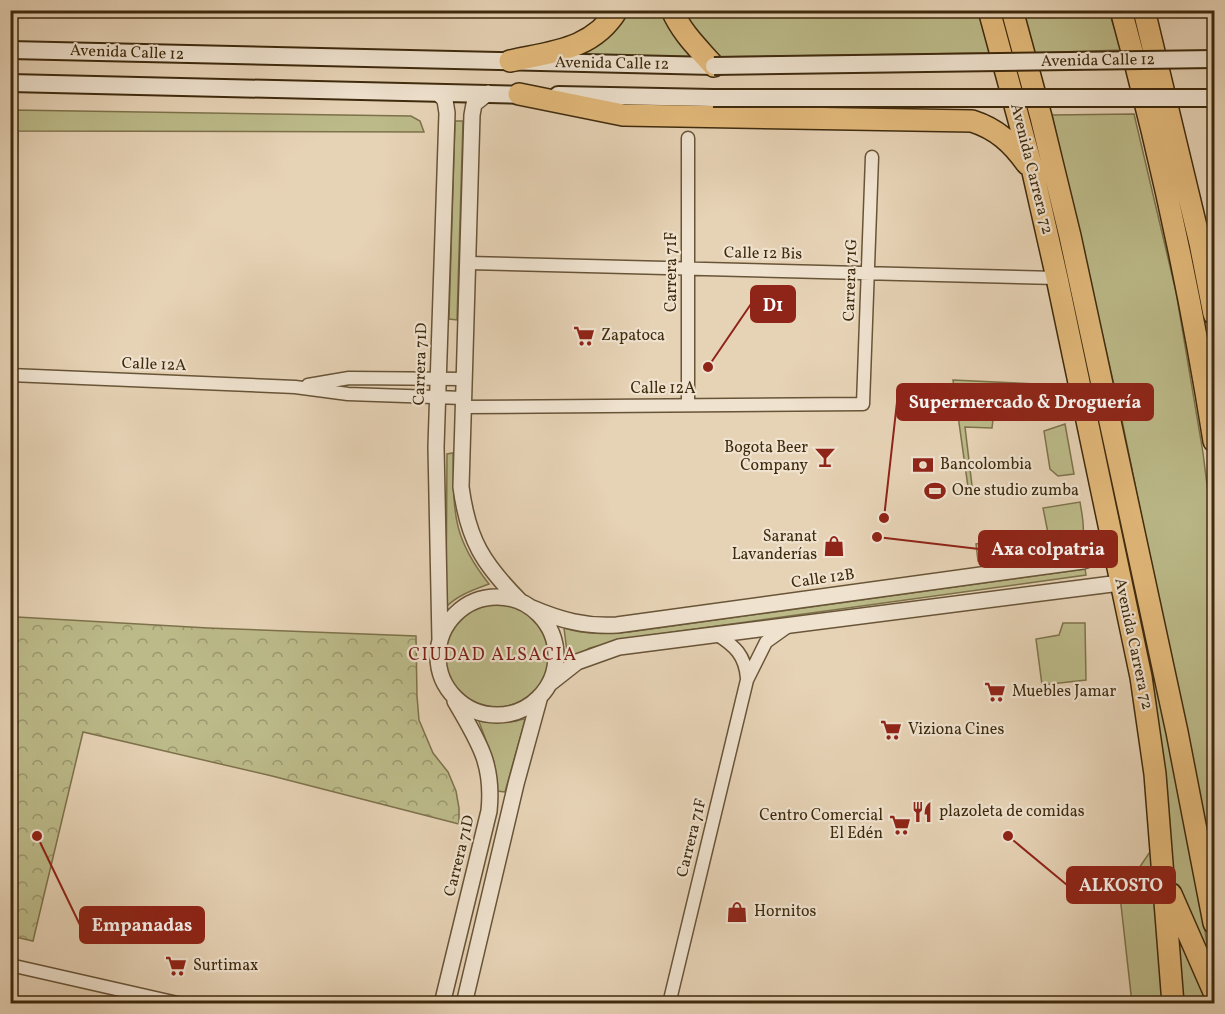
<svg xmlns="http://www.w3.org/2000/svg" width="1225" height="1014" viewBox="0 0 1225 1014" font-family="Vollkorn,serif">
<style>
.green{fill:#bcba89;stroke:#7d724b;stroke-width:1.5}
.forest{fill:url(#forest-crowns);stroke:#7d724b;stroke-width:1.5}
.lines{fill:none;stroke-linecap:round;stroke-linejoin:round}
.minor-casing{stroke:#685437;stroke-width:15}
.tertiary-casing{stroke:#685437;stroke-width:18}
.secondary-casing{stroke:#3e2a0d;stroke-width:20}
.trunk-casing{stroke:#3e2a0d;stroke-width:24}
.minor{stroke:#efe2cf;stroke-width:12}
.tertiary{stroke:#efe2cf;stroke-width:15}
.secondary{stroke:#efe2cf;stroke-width:16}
.trunk{stroke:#e3b97a;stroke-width:21}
.secondary-bridge-casing{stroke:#3e2a0d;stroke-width:20;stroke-linecap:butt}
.secondary-bridge{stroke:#efe2cf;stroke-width:16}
.labels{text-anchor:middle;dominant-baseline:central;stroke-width:4.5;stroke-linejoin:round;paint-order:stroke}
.street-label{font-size:16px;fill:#3e2a0d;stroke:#efe2cf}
.poi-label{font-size:16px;fill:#3e2a0d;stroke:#efe2cf;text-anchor:start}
.neighbourhood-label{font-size:18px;letter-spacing:1.5px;fill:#7a1f14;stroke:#efe2cf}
.leader{fill:none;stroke:#8f2418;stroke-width:2}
.callout-dot{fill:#8f2418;stroke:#efe2cf;stroke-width:2}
.callout{fill:#8f2418;stroke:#8f2418;stroke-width:2}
.callout-label{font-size:18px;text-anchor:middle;font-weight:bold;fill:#fff}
</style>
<defs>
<pattern id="forest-crowns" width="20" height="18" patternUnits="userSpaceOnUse" patternTransform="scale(1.5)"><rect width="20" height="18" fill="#bcba89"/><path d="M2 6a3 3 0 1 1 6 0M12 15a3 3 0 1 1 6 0" fill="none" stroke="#9a976e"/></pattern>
</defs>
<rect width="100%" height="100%" fill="#e6d2b5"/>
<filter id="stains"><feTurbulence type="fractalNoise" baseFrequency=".00333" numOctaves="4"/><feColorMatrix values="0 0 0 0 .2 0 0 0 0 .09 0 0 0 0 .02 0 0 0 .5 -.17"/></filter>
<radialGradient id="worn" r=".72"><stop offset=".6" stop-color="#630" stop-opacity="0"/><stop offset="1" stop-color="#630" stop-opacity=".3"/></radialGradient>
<!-- green -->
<path class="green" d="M 666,10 L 699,57 L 563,54 L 623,11 Z
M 678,11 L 980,11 L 991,53 L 713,57 Z
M 1021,11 L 1109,11 L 1121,50 L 1032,53 Z
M 11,110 L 411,116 L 420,121 L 424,132 L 11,131 Z
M 1134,114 L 1176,292 L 1203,453 L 1214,540 L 1214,875 L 1122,420 L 1052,115 Z
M 455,121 L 463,121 L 457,320 L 449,319 Z
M 953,380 L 1057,385 L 1060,403 L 1034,408 L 995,404 L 992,428 L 965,427 L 973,494 L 969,494 Z
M 1065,424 L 1074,474 L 1058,476 L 1050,469 L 1044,431 Z
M 453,453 C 454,512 451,536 489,584 C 473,590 458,595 446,607 L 447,454 Z
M 1080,502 C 1083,522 1089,540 1071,554 L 989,567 L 978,561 L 976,544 L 1048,533 L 1043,508 Z
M 1085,569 L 1086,575 L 630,638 L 590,648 L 568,660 L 564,628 C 587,635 606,634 629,632 Z
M445 655a52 52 0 1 1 104 0a52 52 0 1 1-104 0Z
M 1140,612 L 1157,678 L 1193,850 L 1210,965 L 1174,884 L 1163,754 L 1135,613 Z
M 1063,623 L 1085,623 L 1086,680 L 1042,685 L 1036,639 L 1059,635 Z
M 478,719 C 494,721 507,725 523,719 L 525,720 L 505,792 L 497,791 L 494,762 Z
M 1154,846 L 1163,1003 L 1132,1003 L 1120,896 Z
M 1173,915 L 1212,1003 L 1180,1003 Z"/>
<!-- forest -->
<path class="forest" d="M 11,131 L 18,131 L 12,358 L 10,358 Z
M 17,617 L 208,628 L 416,636 L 417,696 L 419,720 L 433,753 L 448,772 L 456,791 L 459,808 L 459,824 L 272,776 L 83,732 L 33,941 L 11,936 L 10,667 Z"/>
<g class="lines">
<defs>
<path id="minor" d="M 468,263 L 1057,278
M 10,375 L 295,387 L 348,394 L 463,398
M 308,385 L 349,378 L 464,379
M 688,405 L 688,138
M 463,407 L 863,404 L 872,157
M 716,634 C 735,646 745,655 747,678
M 10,965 L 182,1004
M 669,1004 L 747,680 L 766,642 L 787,627"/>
<path id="tertiary" d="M 438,93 L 445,100 L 447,113 L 436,447 L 440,640
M 488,93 L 474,104 L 472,115 L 461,487 C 468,540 483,564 521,602
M438 656a59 59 0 1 1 118 0a59 59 0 1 1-118 0Z
M 532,608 C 560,620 586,627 617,625 L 1083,561 L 1096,557 L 1111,538
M 549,684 L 577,662 L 619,647 L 1120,583
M 442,1004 L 489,811 C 494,763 478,741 455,701
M 464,1004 L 516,784 L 540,696"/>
<path id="secondary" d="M 10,50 L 714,66
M 10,83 L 532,95
M 558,95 L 713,98"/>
<path id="trunk" d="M 672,10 C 681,32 699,49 714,66
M 989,10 L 1033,172 L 1057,278 L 1141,677 L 1155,774 L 1173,1004
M 1012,10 L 1041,117 L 1070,236 L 1177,732 L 1214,923
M 1121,10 C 1160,152 1191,296 1214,441
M 1144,10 L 1200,243 L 1214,314
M 510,61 C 551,52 593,50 617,10
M 519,94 L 623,115 L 972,121 C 997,129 1012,143 1027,164
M 1171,894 L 1214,992"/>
</defs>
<!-- minor casing -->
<use href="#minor" class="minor-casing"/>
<!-- tertiary casing -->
<use href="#tertiary" class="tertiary-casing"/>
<!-- secondary casing -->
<use href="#secondary" class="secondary-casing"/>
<!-- trunk casing -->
<use href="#trunk" class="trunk-casing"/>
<!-- minor -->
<use href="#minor" class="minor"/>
<!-- tertiary -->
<use href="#tertiary" class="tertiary"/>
<!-- secondary -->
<use href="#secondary" class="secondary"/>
<!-- trunk -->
<use href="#trunk" class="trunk"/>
<defs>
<path id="secondary-bridge" d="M 714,66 L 1214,59
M 713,98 L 1214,98"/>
</defs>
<!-- secondary-bridge casing -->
<use href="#secondary-bridge" class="secondary-bridge-casing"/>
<!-- secondary-bridge -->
<use href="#secondary-bridge" class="secondary-bridge"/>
</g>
<!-- icons -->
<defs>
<symbol id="supermarket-bare" viewBox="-9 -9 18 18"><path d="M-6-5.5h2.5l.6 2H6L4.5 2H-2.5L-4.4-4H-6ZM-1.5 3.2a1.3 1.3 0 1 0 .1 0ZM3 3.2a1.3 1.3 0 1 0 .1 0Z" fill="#8f2418" stroke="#efe2cf" stroke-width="2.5" paint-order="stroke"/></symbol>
<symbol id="bar-bare" viewBox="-9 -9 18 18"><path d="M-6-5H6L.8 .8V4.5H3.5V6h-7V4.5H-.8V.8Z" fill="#8f2418" stroke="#efe2cf" stroke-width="2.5" paint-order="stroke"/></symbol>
<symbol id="bank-bare" viewBox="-9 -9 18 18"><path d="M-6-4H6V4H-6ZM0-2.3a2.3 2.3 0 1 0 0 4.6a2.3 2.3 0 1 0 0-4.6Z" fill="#8f2418" stroke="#efe2cf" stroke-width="2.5" paint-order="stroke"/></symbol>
<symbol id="stadium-bare" viewBox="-9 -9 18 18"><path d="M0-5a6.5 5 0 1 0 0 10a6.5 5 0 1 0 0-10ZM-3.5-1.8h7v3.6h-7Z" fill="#8f2418" stroke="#efe2cf" stroke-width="2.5" paint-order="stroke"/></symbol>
<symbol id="shop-bare" viewBox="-9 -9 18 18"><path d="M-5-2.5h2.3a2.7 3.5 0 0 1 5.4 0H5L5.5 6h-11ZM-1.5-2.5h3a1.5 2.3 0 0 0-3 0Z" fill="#8f2418" stroke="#efe2cf" stroke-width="2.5" paint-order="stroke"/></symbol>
<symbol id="restaurant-bare" viewBox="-9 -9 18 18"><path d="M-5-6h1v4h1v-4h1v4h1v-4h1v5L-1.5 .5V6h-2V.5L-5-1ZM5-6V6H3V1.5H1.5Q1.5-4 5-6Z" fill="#8f2418" stroke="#efe2cf" stroke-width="2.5" paint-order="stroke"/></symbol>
</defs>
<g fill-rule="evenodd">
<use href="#supermarket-bare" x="569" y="321" width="30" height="30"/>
<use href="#bar-bare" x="810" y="442" width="30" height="30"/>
<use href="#bank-bare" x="908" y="450" width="30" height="30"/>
<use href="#stadium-bare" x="920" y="476" width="30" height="30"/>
<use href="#shop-bare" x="819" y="531" width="30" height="30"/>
<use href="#supermarket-bare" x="980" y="677" width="30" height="30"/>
<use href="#supermarket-bare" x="876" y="715" width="30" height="30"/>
<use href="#restaurant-bare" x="907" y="797" width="30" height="30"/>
<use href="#supermarket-bare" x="885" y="810" width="30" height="30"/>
<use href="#shop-bare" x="722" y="897" width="30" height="30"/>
<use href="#supermarket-bare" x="161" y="951" width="30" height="30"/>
</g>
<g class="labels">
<!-- street labels -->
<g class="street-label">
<text transform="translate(127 53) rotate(2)">Avenida Calle 12</text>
<text transform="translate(1098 61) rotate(-1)">Avenida Calle 12</text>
<text transform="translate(612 64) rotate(1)">Avenida Calle 12</text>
<text transform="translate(1031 169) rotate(76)">Avenida Carrera 72</text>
<text transform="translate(763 254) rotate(1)">Calle 12 Bis</text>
<text transform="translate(672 272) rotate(-90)">Carrera 71F</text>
<text transform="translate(851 280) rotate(-88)">Carrera 71G</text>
<text transform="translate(421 364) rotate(-88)">Carrera 71D</text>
<text transform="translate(154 365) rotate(2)">Calle 12A</text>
<text x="663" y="389">Calle 12A</text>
<text transform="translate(823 579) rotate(-8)">Calle 12B</text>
<text transform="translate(1133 644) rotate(78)">Avenida Carrera 72</text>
<text transform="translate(692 838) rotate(-76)">Carrera 71F</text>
<text transform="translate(460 856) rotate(-76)">Carrera 71D</text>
</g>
<!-- poi labels -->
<g class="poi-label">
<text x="601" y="336">Zapatoca</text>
<text x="808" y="448" text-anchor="end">Bogota Beer<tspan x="808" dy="18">Company</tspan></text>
<text x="940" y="465">Bancolombia</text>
<text x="952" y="491">One studio zumba</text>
<text x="817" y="537" text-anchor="end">Saranat<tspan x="817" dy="18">Lavanderías</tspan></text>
<text x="1012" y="692">Muebles Jamar</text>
<text x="908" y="730">Viziona Cines</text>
<text x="939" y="812">plazoleta de comidas</text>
<text x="883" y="816" text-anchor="end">Centro Comercial<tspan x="883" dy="18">El Edén</tspan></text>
<text x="754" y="912">Hornitos</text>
<text x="193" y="966">Surtimax</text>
</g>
<!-- neighbourhood labels -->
<g class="neighbourhood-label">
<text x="493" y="655">CIUDAD ALSACIA</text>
</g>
</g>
<!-- callouts -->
<path class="leader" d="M708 367L751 304M884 518L897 402M877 537L979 549M1008 836L1067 885M37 836L80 925"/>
<g class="callout-dot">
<circle cx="708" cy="367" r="6"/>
<circle cx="884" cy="518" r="6"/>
<circle cx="877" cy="537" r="6"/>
<circle cx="1008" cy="836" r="6"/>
<circle cx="37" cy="836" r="6"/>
</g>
<g class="callout">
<rect x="751" y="286" width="44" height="36" rx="6"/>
<rect x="897" y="384" width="256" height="36" rx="6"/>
<rect x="979" y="531" width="138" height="36" rx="6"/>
<rect x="1067" y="867" width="108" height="36" rx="6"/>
<rect x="80" y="907" width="124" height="36" rx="6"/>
</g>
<g class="callout-label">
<text x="773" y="311">D1</text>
<text x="1025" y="408">Supermercado &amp; Droguería</text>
<text x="1048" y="555">Axa colpatria</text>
<text x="1121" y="891">ALKOSTO</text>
<text x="142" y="931">Empanadas</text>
</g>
<!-- margin -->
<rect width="1225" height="1014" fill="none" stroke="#e6d2b5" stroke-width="36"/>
<rect x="12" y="12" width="1201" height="990" fill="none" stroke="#3e2a0d" stroke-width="3"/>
<rect x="18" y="18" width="1189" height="978" fill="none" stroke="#3e2a0d" stroke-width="1.5"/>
<rect width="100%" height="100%" filter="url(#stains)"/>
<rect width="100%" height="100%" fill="url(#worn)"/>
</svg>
